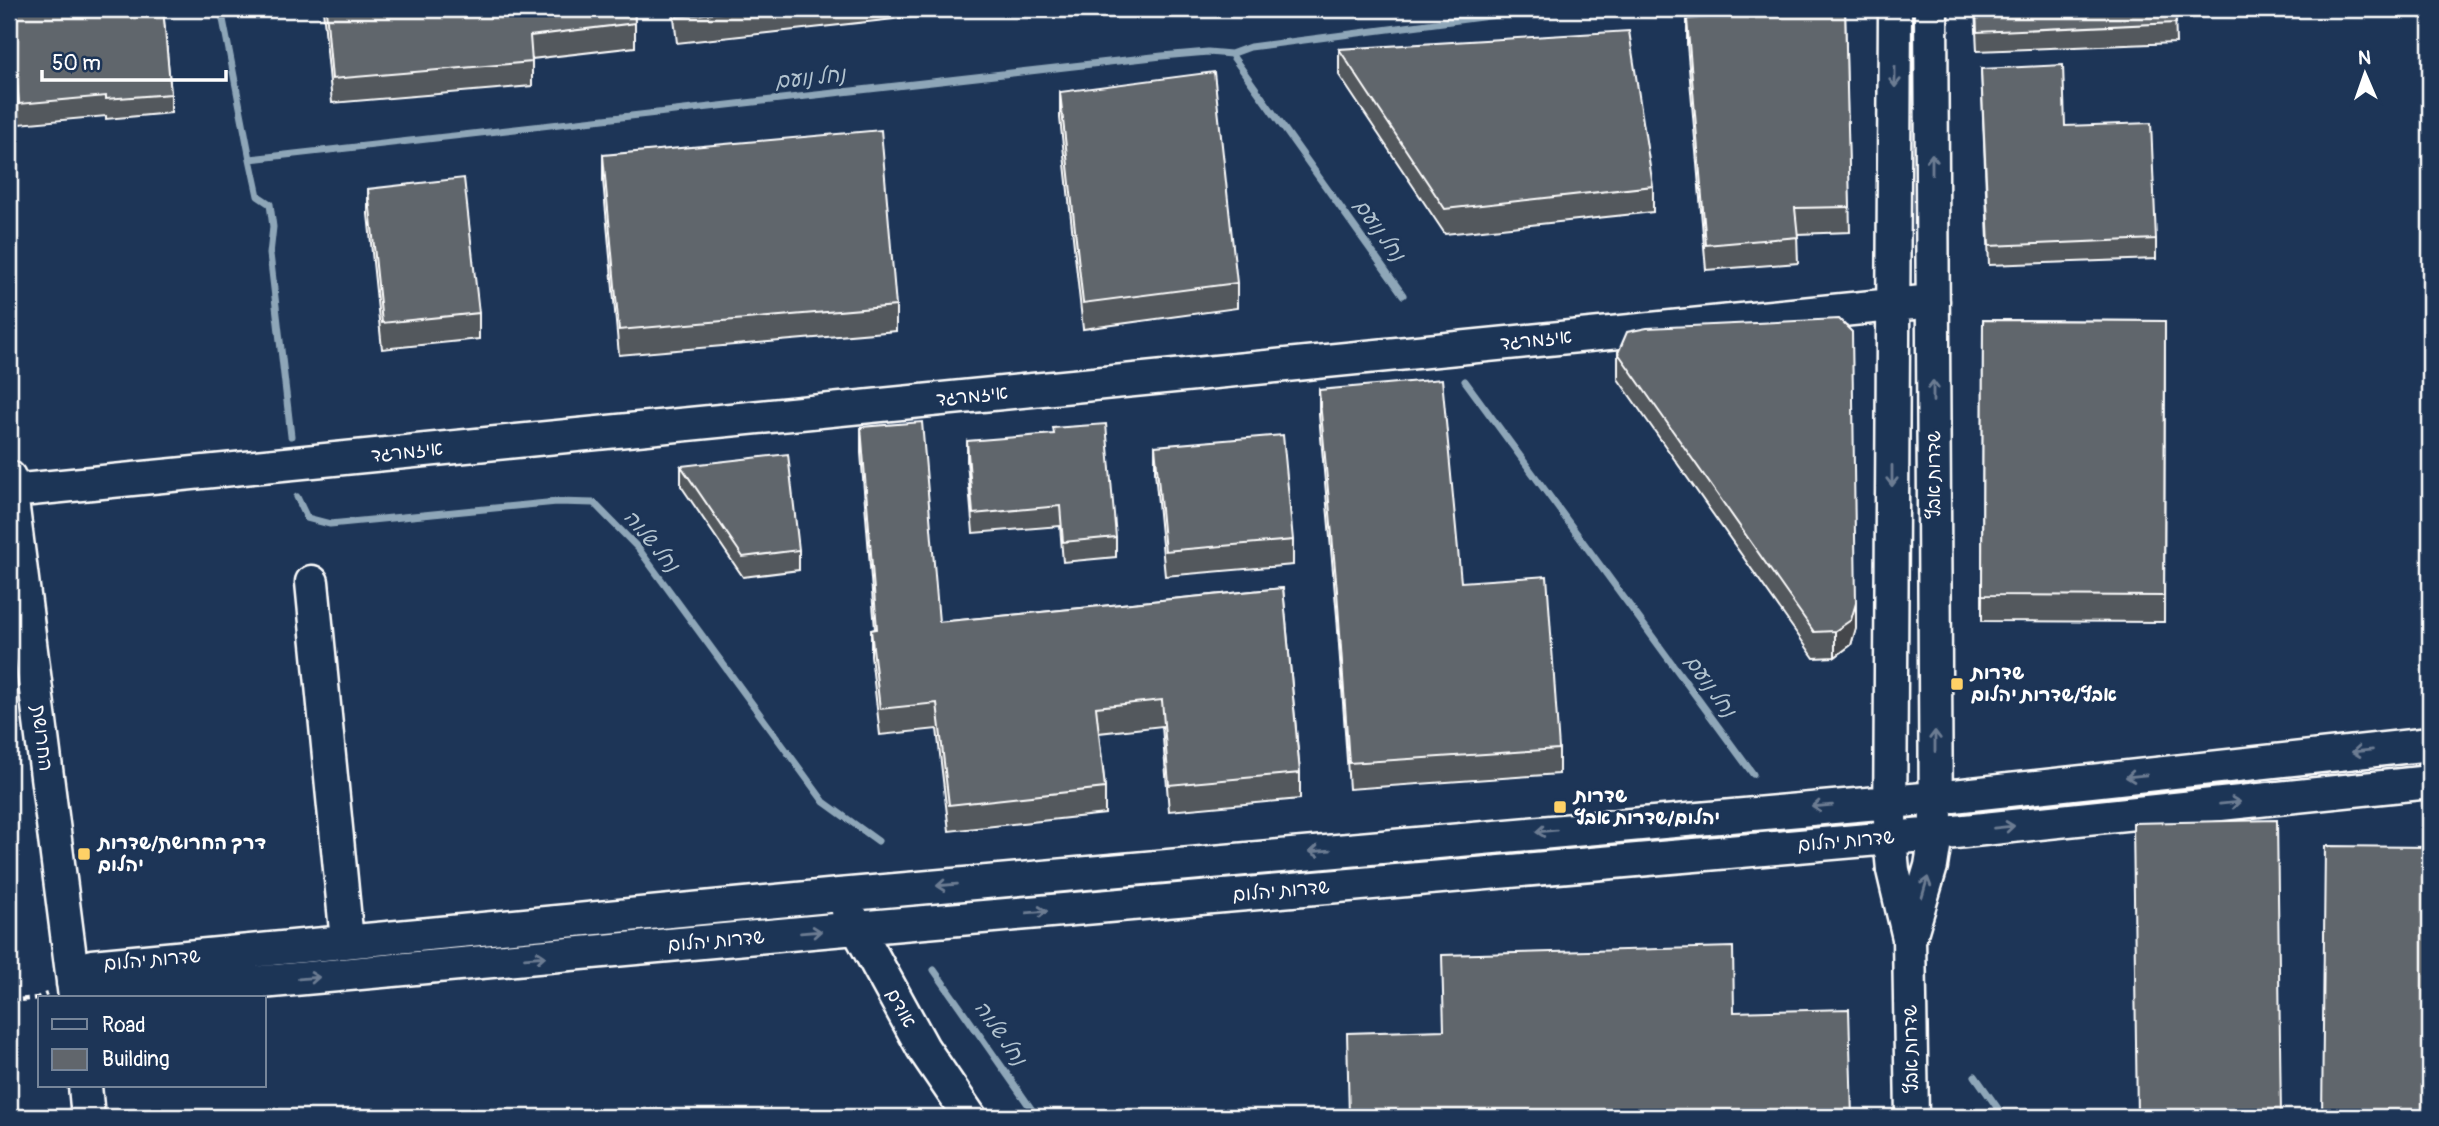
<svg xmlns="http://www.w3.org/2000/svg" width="2439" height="1126" viewBox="0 0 2439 1126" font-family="Pangolin,'Playpen Sans Hebrew',sans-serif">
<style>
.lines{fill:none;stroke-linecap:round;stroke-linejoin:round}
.stream{stroke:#8ea6b8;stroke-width:7}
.minor-casing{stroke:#fff;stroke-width:37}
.path{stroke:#fff;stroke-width:4.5;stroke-dasharray:7 5;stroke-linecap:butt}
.minor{stroke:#1d3557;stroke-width:32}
.wall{fill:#53585d;stroke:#fff;stroke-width:2}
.shaded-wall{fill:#44474c;stroke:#fff;stroke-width:2}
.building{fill:#61666c;stroke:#fff;stroke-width:2}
.oneway{stroke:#6c7c92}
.poi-dot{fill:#ffd166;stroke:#1d3557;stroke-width:2.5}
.labels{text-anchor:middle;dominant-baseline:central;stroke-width:5;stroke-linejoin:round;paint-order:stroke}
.street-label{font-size:19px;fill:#fff;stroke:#1d3557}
.poi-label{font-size:19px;font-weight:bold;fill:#fff;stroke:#1d3557;text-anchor:start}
.water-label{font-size:21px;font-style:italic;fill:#b3c4d0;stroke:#1d3557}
</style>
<rect width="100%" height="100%" fill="#1d3557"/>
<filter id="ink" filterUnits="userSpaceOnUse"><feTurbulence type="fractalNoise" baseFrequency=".0143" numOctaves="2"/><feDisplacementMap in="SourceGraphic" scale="14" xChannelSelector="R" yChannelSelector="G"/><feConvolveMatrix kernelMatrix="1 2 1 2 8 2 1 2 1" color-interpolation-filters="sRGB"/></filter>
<g filter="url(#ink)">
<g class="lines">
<!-- stream -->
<path class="stream" d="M 221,9 L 250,159 L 1162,56 L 1208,52 L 1231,54 L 1403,295
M 1231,54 L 1250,47 L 1543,9
M 250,159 L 258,196 L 270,204 L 273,227 L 270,254 L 291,436
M 1465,381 L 1753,774
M 297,497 L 307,518 L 330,524 L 557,502 L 594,503 L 638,548 L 824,802 L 878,841
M 934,970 L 1037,1117
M 1975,1076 L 2004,1117"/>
<defs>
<path id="minor" d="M 1895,9 L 1890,838 L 1893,870 L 1909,938 L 1912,1117
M 9,477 L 75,997
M 11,491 L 1933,301
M 312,582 L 347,941
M 848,911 L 923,1048 L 970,1117
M 1910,937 L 1931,866 L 1936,834 L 1931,9
M 73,983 L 92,966 L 839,895 L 1935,798 L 2430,744
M 73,983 L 98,997 L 856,928 L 1936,834 L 2430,782
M 85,1086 L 88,1117"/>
</defs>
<!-- minor casing -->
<use href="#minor" class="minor-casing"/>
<!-- path -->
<path class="path" d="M 9,1001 L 37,998 L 47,994"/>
<!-- minor -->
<use href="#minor" class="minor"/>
</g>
<!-- wall -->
<path class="wall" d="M 10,9 L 163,9 L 171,94 L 171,113 L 106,119 L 106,116 L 19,124 Z
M 323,9 L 634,9 L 635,23 L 635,47 L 532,59 L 532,86 L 332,103 Z
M 673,9 L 966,9 L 966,11 L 677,43 Z
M 1770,9 L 1845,9 L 1850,232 L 1797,234 L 1798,263 L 1706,270 L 1687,44 L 1687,19 L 1770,12 Z
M 1975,9 L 2175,9 L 2176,43 L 1977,51 Z
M 1339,49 L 1653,186 L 1653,212 L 1445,234 L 1339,75 Z
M 1981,69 L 2065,126 L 2156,239 L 2156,259 L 1989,265 Z
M 1060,92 L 1237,283 L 1237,308 L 1083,329 L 1060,118 Z
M 603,155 L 896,306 L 896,331 L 619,355 L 603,180 Z
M 368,189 L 479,313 L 479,339 L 382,349 L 368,214 Z
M 1983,320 L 2165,321 L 2164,622 L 1982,621 Z
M 1618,353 L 1856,628 L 1851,645 L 1835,657 L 1814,658 L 1618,379 Z
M 1319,390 L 1461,582 L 1559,749 L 1559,774 L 1349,789 L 1337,616 L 1319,415 Z
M 861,427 L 939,622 L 1283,588 L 1300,773 L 1300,799 L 1169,811 L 1162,726 L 1099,733 L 1105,788 L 1105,814 L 949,831 L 937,729 L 880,735 L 871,655 L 871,630 L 875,629 L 861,453 Z
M 967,441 L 1116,537 L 1116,557 L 1063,562 L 1060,526 L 973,533 L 967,461 Z
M 1155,446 L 1293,540 L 1293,565 L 1165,576 L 1155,472 Z
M 681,466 L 799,550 L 799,570 L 743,577 L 681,486 Z"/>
<!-- shaded-wall -->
<path class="shaded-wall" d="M 1856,603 L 1856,628 L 1851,645 L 1835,657 L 1835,631 Z"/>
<!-- building -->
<path class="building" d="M 11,9 L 163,9 L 171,94 L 106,99 L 106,96 L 19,104 Z
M 326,9 L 634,9 L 635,23 L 530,36 L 532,62 L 332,79 Z
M 676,9 L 752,9 L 677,17 Z
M 1771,9 L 1845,9 L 1850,207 L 1795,208 L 1798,237 L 1706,245 L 1687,19 L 1771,12 Z
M 1976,9 L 2175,9 L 2176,23 L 1977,32 Z
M 1629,31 L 1653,186 L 1445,209 L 1339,49 Z
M 2063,65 L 2065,126 L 2151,123 L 2156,239 L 1989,246 L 1981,69 Z
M 1214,72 L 1237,283 L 1083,303 L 1060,92 Z
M 881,130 L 896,306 L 619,330 L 603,155 Z
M 464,178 L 479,313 L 382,323 L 368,189 Z
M 1839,319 L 1852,332 L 1856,603 L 1851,620 L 1835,631 L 1814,632 L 1618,353 L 1627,332 L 1647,328 Z
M 1983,320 L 2165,321 L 2164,596 L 1982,595 Z
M 1442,379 L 1461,582 L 1547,576 L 1559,749 L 1349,763 L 1337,591 L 1319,390 Z
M 922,422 L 939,622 L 1283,588 L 1300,773 L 1169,785 L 1162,700 L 1096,707 L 1105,788 L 949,805 L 937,703 L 880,709 L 871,630 L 877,629 L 861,427 Z
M 1106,424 L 1116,537 L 1063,542 L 1060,506 L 973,514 L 967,441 L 1054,434 L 1053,428 Z
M 1283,435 L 1293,540 L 1165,551 L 1155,446 Z
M 788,454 L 799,550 L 743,557 L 681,466 Z
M 2277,820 L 2281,1117 L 2137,1117 L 2133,823 Z
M 2325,846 L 2430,847 L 2430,1117 L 2322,1117 Z
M 1733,947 L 1734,1012 L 1849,1009 L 1852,1117 L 1349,1117 L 1347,1033 L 1444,1030 L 1442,955 Z
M 928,1113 L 929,1117 L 910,1117 Z"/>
<!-- one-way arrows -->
<defs><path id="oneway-shaft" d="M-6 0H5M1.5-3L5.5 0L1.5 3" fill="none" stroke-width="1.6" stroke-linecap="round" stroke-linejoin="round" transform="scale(1.75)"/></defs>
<g class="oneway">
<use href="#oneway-shaft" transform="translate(1895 77) rotate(90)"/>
<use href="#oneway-shaft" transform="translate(1932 164) rotate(-90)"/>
<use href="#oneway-shaft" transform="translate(1933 391) rotate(-90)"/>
<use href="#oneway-shaft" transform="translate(1892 476) rotate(90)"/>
<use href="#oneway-shaft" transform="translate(1935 741) rotate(-90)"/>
<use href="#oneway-shaft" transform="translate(2362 751) rotate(174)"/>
<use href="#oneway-shaft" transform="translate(2136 776) rotate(174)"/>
<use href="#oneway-shaft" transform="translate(2230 803) rotate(-6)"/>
<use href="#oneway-shaft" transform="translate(1822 806) rotate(175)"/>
<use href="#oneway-shaft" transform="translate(2004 827) rotate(-6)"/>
<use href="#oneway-shaft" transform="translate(1546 831) rotate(175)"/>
<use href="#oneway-shaft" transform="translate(1320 851) rotate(175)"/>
<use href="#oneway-shaft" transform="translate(947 885) rotate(175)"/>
<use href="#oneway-shaft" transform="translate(1925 887) rotate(-74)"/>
<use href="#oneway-shaft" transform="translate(1037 912) rotate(-5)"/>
<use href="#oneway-shaft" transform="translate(811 932) rotate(-5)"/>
<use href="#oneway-shaft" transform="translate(535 957) rotate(-5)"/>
<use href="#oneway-shaft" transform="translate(309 978) rotate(-5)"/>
</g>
</g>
<!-- markers -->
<g class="poi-dot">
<rect x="1950" y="677" width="14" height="14" rx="3.5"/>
<rect x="1553" y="800" width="14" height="14" rx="3.5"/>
<rect x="77" y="847" width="14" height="14" rx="3.5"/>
</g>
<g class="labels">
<!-- street labels -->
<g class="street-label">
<text transform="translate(1536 340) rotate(-6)">איזמרגד</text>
<text transform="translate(972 396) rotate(-6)">איזמרגד</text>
<text transform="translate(407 452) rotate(-6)">איזמרגד</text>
<text transform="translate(1934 475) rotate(-90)">שדרות אבץ</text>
<text transform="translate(42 738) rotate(83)">החרושת</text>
<text transform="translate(1846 841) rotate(-5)">שדרות יהלום</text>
<text transform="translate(1281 891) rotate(-5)">שדרות יהלום</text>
<text transform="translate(716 941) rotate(-5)">שדרות יהלום</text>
<text transform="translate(152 960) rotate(-5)">שדרות יהלום</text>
<text transform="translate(901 1008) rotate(61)">אודם</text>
<text transform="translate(1911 1049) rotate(-91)">שדרות אבץ</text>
</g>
<!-- poi labels -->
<g class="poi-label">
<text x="1971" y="673">שדרות<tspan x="1971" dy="22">אבץ/שדרות יהלום</tspan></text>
<text x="1574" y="796">שדרות<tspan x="1574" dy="22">יהלום/שדרות אבץ</tspan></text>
<text x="98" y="843">דרך החרושת/שדרות<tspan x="98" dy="22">יהלום</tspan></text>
</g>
<!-- water labels -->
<g class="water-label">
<text transform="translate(810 78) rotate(-6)">נחל נועם</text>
<text transform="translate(1379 230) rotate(54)">נחל נועם</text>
<text transform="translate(651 541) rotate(50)">נחל שלוה</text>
<text transform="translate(1710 686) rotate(54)">נחל נועם</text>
<text transform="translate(1000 1033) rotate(55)">נחל שלוה</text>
</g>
</g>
<!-- margin -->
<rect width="2439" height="1126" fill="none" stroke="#1d3557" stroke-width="35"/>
<rect x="18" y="18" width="2404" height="1091" fill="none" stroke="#fff" stroke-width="2.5" filter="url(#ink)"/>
<!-- legend -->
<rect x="38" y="996" width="228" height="91" fill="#1d3557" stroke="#77869a" stroke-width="2"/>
<rect x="52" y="1019" width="35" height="10" fill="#1d3557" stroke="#77869a" stroke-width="2"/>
<text x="102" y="1032" font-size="21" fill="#ffffff">Road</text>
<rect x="52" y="1049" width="35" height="21" fill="#61666c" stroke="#77869a" stroke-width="2"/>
<text x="102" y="1066" font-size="21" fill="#ffffff">Building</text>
<!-- north arrow -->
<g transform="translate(2365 74) rotate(358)" stroke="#1d3557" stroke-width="5" paint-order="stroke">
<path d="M0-5L12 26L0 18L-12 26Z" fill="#ffffff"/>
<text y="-10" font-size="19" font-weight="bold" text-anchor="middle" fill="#ffffff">N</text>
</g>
<!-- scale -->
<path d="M42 70v10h184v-10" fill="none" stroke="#ffffff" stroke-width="3.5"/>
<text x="52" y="70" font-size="21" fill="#ffffff" stroke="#1d3557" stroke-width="5" paint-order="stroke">50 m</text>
</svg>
